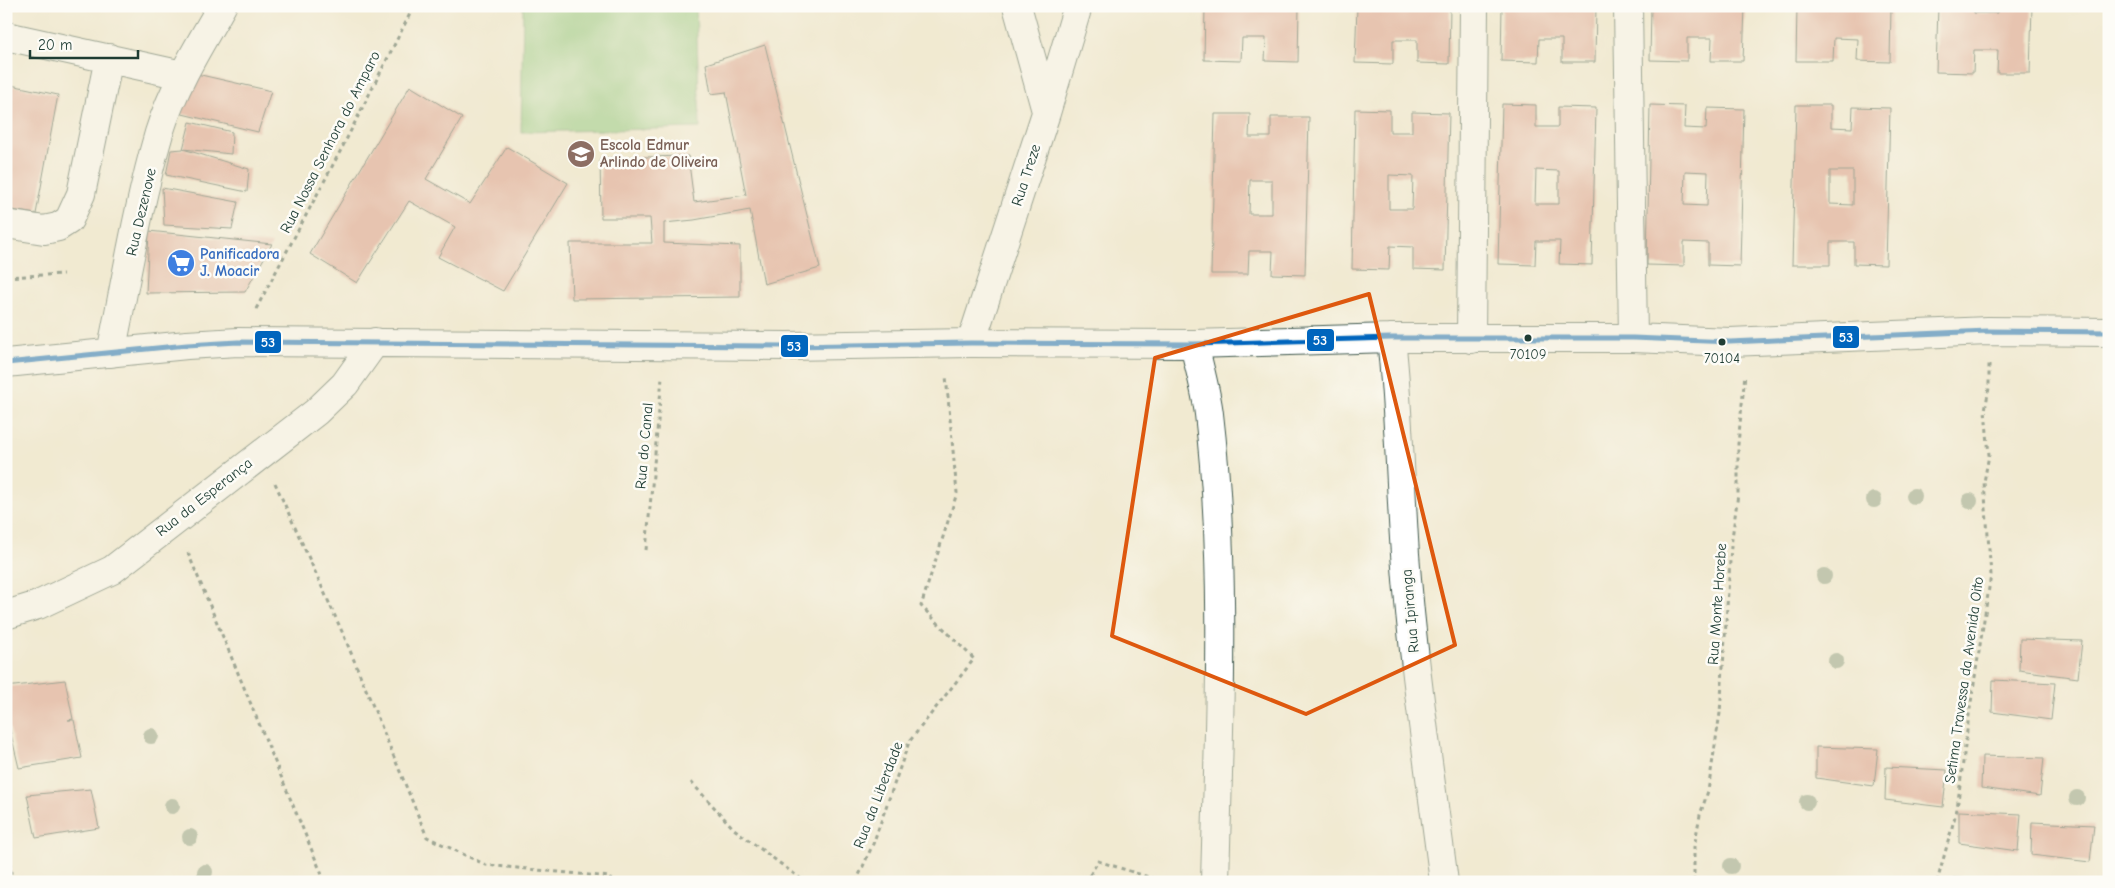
<svg xmlns="http://www.w3.org/2000/svg" width="2115" height="888" viewBox="0 0 2115 888" font-family="'Comic Neue',sans-serif">
<style>
.green{fill:#8cc97e;stroke:#568359}
.building{fill:#dc9888;fill-rule:evenodd}
.lines{fill:none;stroke-linecap:round;stroke-linejoin:round}
.minor-casing{stroke:#3e574c;stroke-width:30}
.path{stroke:#3e574c;stroke-width:3;stroke-dasharray:4 4;stroke-linecap:butt}
.minor{stroke:#fff;stroke-width:28}
.bus-1-casing{stroke:#fdfcf7;stroke-width:9}
.bus-1{stroke:#0065bd;stroke-width:5}
.tree{fill:#8c9e85}
.marked{fill:none;stroke:#de580e;stroke-width:4;stroke-linejoin:round}
.bus-dot{fill:#1f3d34;stroke:#fdfcf7;stroke-width:2}
.labels{text-anchor:middle;dominant-baseline:central;stroke-width:5;stroke-linejoin:round;paint-order:stroke}
.bus-label{font-size:14px;fill:#1f3d34;stroke:#fdfcf7}
.street-label{font-size:15px;fill:#1f3d34;stroke:#fdfcf7}
.education-label{font-size:15px;font-weight:bold;fill:#785e54;stroke:#fdfcf7;text-anchor:start}
.shop-label{font-size:15px;font-weight:bold;fill:#366cbe;stroke:#fdfcf7;text-anchor:start}
.line-badge{stroke:#fdfcf7;stroke-width:2}
.badge-label{font-size:14px;text-anchor:middle;font-weight:bold;fill:#fff}
</style>
<rect width="100%" height="100%" fill="#fdfcf7"/>
<filter id="ink" filterUnits="userSpaceOnUse"><feTurbulence type="fractalNoise" baseFrequency=".02" numOctaves="2"/><feDisplacementMap in="SourceGraphic" scale="10" xChannelSelector="R" yChannelSelector="G"/><feConvolveMatrix kernelMatrix="1 2 1 2 8 2 1 2 1" color-interpolation-filters="sRGB"/></filter>
<filter id="wash" filterUnits="userSpaceOnUse"><feTurbulence type="fractalNoise" baseFrequency=".0096" numOctaves="4" result="noise"/><feDisplacementMap in="SourceGraphic" scale="20" xChannelSelector="R" yChannelSelector="G"/><feGaussianBlur stdDeviation="1.12" result="paint"/><feColorMatrix in="noise" values="0 0 0 0 0 0 0 0 0 0 0 0 0 0 0 0 0 1.4 0 .05"/><feComposite in="paint" operator="in"/></filter>
<g filter="url(#wash)">
<rect width="100%" height="100%" fill="#f1ead1"/>
<!-- green -->
<path class="green" d="M 523,6 L 696,6 L 700,128 L 521,132 Z"/>
<g id="blocks">
<!-- building -->
<path class="building" d="M 1205,6 L 1299,6 L 1298,62 L 1265,61 L 1266,38 L 1242,38 L 1241,61 L 1204,60 Z
M 1357,6 L 1450,6 L 1449,64 L 1417,63 L 1417,40 L 1393,40 L 1393,64 L 1355,63 Z
M 1502,6 L 1596,6 L 1595,62 L 1562,62 L 1562,39 L 1539,39 L 1538,62 L 1501,61 Z
M 1651,6 L 1745,6 L 1743,61 L 1711,61 L 1712,38 L 1687,38 L 1687,61 L 1650,60 Z
M 1797,6 L 1891,6 L 1890,62 L 1857,61 L 1858,39 L 1834,38 L 1833,61 L 1796,61 Z
M 1938,6 L 1974,6 L 1974,13 L 1997,13 L 1997,6 L 2032,6 L 2030,73 L 1997,73 L 1998,50 L 1974,50 L 1973,73 L 1936,72 Z
M 765,45 L 820,268 L 764,284 L 750,210 L 694,220 L 664,223 L 664,243 L 740,246 L 740,297 L 572,299 L 570,243 L 652,243 L 650,218 L 601,218 L 600,158 L 688,156 L 694,202 L 746,195 L 726,92 L 711,94 L 706,64 Z
M 188,72 L 271,91 L 258,132 L 178,113 Z
M 6,84 L 58,95 L 36,214 L 6,209 Z
M 410,86 L 462,118 L 426,179 L 470,204 L 507,147 L 568,183 L 503,291 L 438,257 L 455,227 L 409,201 L 357,283 L 310,254 Z
M 1502,104 L 1536,105 L 1536,127 L 1558,127 L 1558,107 L 1596,108 L 1592,265 L 1559,264 L 1560,241 L 1536,241 L 1535,265 L 1498,264 ZM 1536,170 L 1559,171 L 1559,204 L 1535,204 Z
M 1650,105 L 1685,106 L 1684,128 L 1706,129 L 1707,108 L 1744,109 L 1740,266 L 1708,265 L 1708,243 L 1684,242 L 1684,266 L 1647,265 ZM 1685,171 L 1708,172 L 1707,206 L 1684,205 Z
M 1796,105 L 1831,105 L 1831,127 L 1852,128 L 1853,107 L 1890,108 L 1886,265 L 1854,264 L 1854,242 L 1830,242 L 1830,265 L 1792,265 ZM 1830,171 L 1853,171 L 1853,205 L 1830,204 Z
M 1355,109 L 1390,110 L 1390,132 L 1412,132 L 1412,112 L 1449,113 L 1445,270 L 1413,269 L 1413,247 L 1390,246 L 1389,270 L 1352,269 ZM 1389,175 L 1413,176 L 1412,209 L 1389,209 Z
M 1215,114 L 1250,114 L 1249,137 L 1271,137 L 1271,117 L 1309,117 L 1305,275 L 1272,274 L 1273,251 L 1249,251 L 1248,274 L 1211,274 ZM 1250,180 L 1272,180 L 1272,214 L 1249,214 Z
M 190,122 L 232,132 L 231,154 L 183,149 Z
M 183,149 L 249,169 L 247,192 L 166,175 L 171,150 Z
M 162,188 L 238,202 L 232,229 L 164,225 Z
M 149,231 L 272,244 L 245,292 L 146,293 Z
M 2020,639 L 2082,641 L 2078,678 L 2019,670 Z
M 65,680 L 73,719 L 68,720 L 74,720 L 82,758 L 19,768 L 6,713 L 6,687 Z
M 1993,680 L 2055,683 L 2051,720 L 1992,712 Z
M 1816,747 L 1878,749 L 1874,786 L 1816,778 Z
M 1982,756 L 2044,758 L 2040,796 L 1981,788 Z
M 1886,767 L 1947,770 L 1943,807 L 1885,800 Z
M 91,789 L 99,828 L 36,838 L 27,795 Z
M 1959,811 L 2021,814 L 2018,851 L 1959,843 Z
M 2032,822 L 2094,825 L 2090,862 L 2031,855 Z
M 1953,878 L 2004,880 L 2004,882 L 1953,882 Z"/>
</g>
</g>
<g filter="url(#ink)">
<use href="#blocks" fill-opacity="0" stroke="#3e574c" stroke-width="1"/>
<g class="lines">
<defs>
<path id="minor" d="M 1017,6 L 1046,111
M 1628,6 L 1633,338
M 6,36 L 182,75
M 6,224 L 44,230 L 58,227 L 69,220 L 81,194 L 109,58
M 1391,338 C 1399,410 1400,482 1405,554 C 1413,664 1430,773 1444,882
M 1471,339 L 1474,6
M 971,343 L 1046,113 L 1078,6
M 1194,344 C 1199,367 1206,390 1209,414 C 1227,568 1219,727 1215,882
M 111,353 C 126,280 138,205 159,133 C 173,88 198,47 222,6
M 6,363 L 187,345 L 238,342 L 787,346 L 971,343 L 1194,344 L 1391,338 L 1633,338 L 1730,342 L 1988,331 L 2109,332
M 6,615 L 38,605 L 112,570 L 316,412 L 345,384 L 375,342"/>
</defs>
<!-- minor casing -->
<use href="#minor" class="minor-casing"/>
<!-- path -->
<path class="path" d="M 6,277 L 63,274
M 256,309 L 343,146 L 414,6
M 275,483 L 344,636 L 427,837 L 486,865 L 610,877 L 612,882
M 646,550 L 662,378
M 188,553 L 325,882
M 691,782 L 734,829 L 805,882
M 6,830 L 12,882
M 856,882 L 873,844 L 909,742 L 974,659 L 921,606 L 957,493 L 946,376
M 1086,882 L 1098,861 L 1164,882
M 1694,882 L 1694,847 L 1700,815 L 1708,791 L 1720,713 L 1731,546 L 1738,494 L 1738,444 L 1745,374
M 1937,882 L 1957,809 L 1969,715 L 1991,575 L 1984,482 L 1989,455 L 1985,410 L 1989,388 L 1989,364"/>
<!-- minor -->
<use href="#minor" class="minor"/>
<defs>
<path id="bus-1" d="M 6,363 L 187,345 L 238,342 L 787,346 L 971,343 L 1194,344 L 1391,338 L 1633,338 L 1730,342 L 1988,331 L 2109,332"/>
</defs>
<!-- bus-1 casing -->
<use href="#bus-1" class="bus-1-casing"/>
<!-- bus-1 -->
<use href="#bus-1" class="bus-1"/>
</g>
<!-- trees -->
<g class="tree">
<circle cx="1914" cy="496" r="8"/>
<circle cx="1874" cy="500" r="8"/>
<circle cx="1970" cy="501" r="8"/>
<circle cx="1824" cy="576" r="8"/>
<circle cx="1836" cy="661" r="8"/>
<circle cx="151" cy="736" r="8"/>
<circle cx="2077" cy="798" r="8"/>
<circle cx="1807" cy="802" r="8"/>
<circle cx="172" cy="806" r="8"/>
<circle cx="190" cy="837" r="8"/>
<circle cx="1731" cy="866" r="8"/>
<circle cx="205" cy="872" r="8"/>
</g>
</g>
<!-- marked area -->
<path d="M0 0H2115V888H0ZM 1369,294 L 1455,645 L 1306,714 L 1112,636 L 1155,358 Z" fill="#f1ead1" fill-opacity=".55" fill-rule="evenodd"/>
<path class="marked" d="M 1369,294 L 1455,645 L 1306,714 L 1112,636 L 1155,358 Z"/>
<!-- icons -->
<defs>
<symbol id="school-disc" viewBox="-11 -11 22 22"><circle r="9.5" fill="#8d6e63" stroke="#fdfcf7"/><path d="M0-5L7-2L0 1L-7-2ZM-4 1L0 2.5L4 1V4Q0 6-4 4Z" fill="#fff"/></symbol>
<symbol id="supermarket-disc" viewBox="-11 -11 22 22"><circle r="9.5" fill="#3f7fe0" stroke="#fdfcf7"/><path d="M-6-5.5h2.5l.6 2H6L4.5 2H-2.5L-4.4-4H-6ZM-1.5 3.2a1.3 1.3 0 1 0 .1 0ZM3 3.2a1.3 1.3 0 1 0 .1 0Z" fill="#fff"/></symbol>
</defs>
<g fill-rule="evenodd">
<use href="#school-disc" x="565" y="138" width="32" height="32"/>
<use href="#supermarket-disc" x="165" y="247" width="32" height="32"/>
</g>
<!-- markers -->
<g class="bus-dot">
<circle cx="1528" cy="338" r="4.5"/>
<circle cx="1722" cy="342" r="4.5"/>
</g>
<g class="labels">
<!-- bus labels -->
<g class="bus-label">
<text x="1528" y="354">70109</text>
<text x="1722" y="358">70104</text>
</g>
<!-- street labels -->
<g class="street-label">
<text transform="translate(330 142) rotate(-63)">Rua Nossa Senhora do Amparo</text>
<text transform="translate(1026 175) rotate(-72)">Rua Treze</text>
<text transform="translate(141 212) rotate(-77)">Rua Dezenove</text>
<text transform="translate(644 446) rotate(-85)">Rua do Canal</text>
<text transform="translate(204 497) rotate(-38)">Rua da Esperança</text>
<text transform="translate(1717 604) rotate(-86)">Rua Monte Horebe</text>
<text transform="translate(1410 611) rotate(-95)">Rua Ipiranga</text>
<text transform="translate(1964 680) rotate(-82)">Setima Travessa da Avenida Oito</text>
<text transform="translate(878 795) rotate(-69)">Rua da Liberdade</text>
</g>
<!-- education labels -->
<g class="education-label">
<text x="600" y="145">Escola Edmur<tspan x="600" dy="17">Arlindo de Oliveira</tspan></text>
</g>
<!-- shop labels -->
<g class="shop-label">
<text x="200" y="254">Panificadora<tspan x="200" dy="17">J. Moacir</tspan></text>
</g>
</g>
<g class="line-badge">
<rect x="1832" y="325" width="28" height="24" rx="5" fill="#0065bd"/>
<rect x="1306" y="328" width="29" height="24" rx="5" fill="#0065bd"/>
<rect x="254" y="330" width="28" height="24" rx="5" fill="#0065bd"/>
<rect x="780" y="334" width="29" height="24" rx="5" fill="#0065bd"/>
</g>
<g class="badge-label">
<text x="1846" y="342">53</text>
<text x="1320" y="345">53</text>
<text x="268" y="347">53</text>
<text x="794" y="351">53</text>
</g>
<!-- margin -->
<rect width="2115" height="888" fill="none" stroke="#fdfcf7" stroke-width="25"/>
<!-- scale -->
<path d="M30 50v8h108v-8" fill="none" stroke="#1f3d34" stroke-width="2.5"/>
<text x="38" y="50" font-size="15" fill="#1f3d34" stroke="#fdfcf7" stroke-width="4" paint-order="stroke">20 m</text>
</svg>
